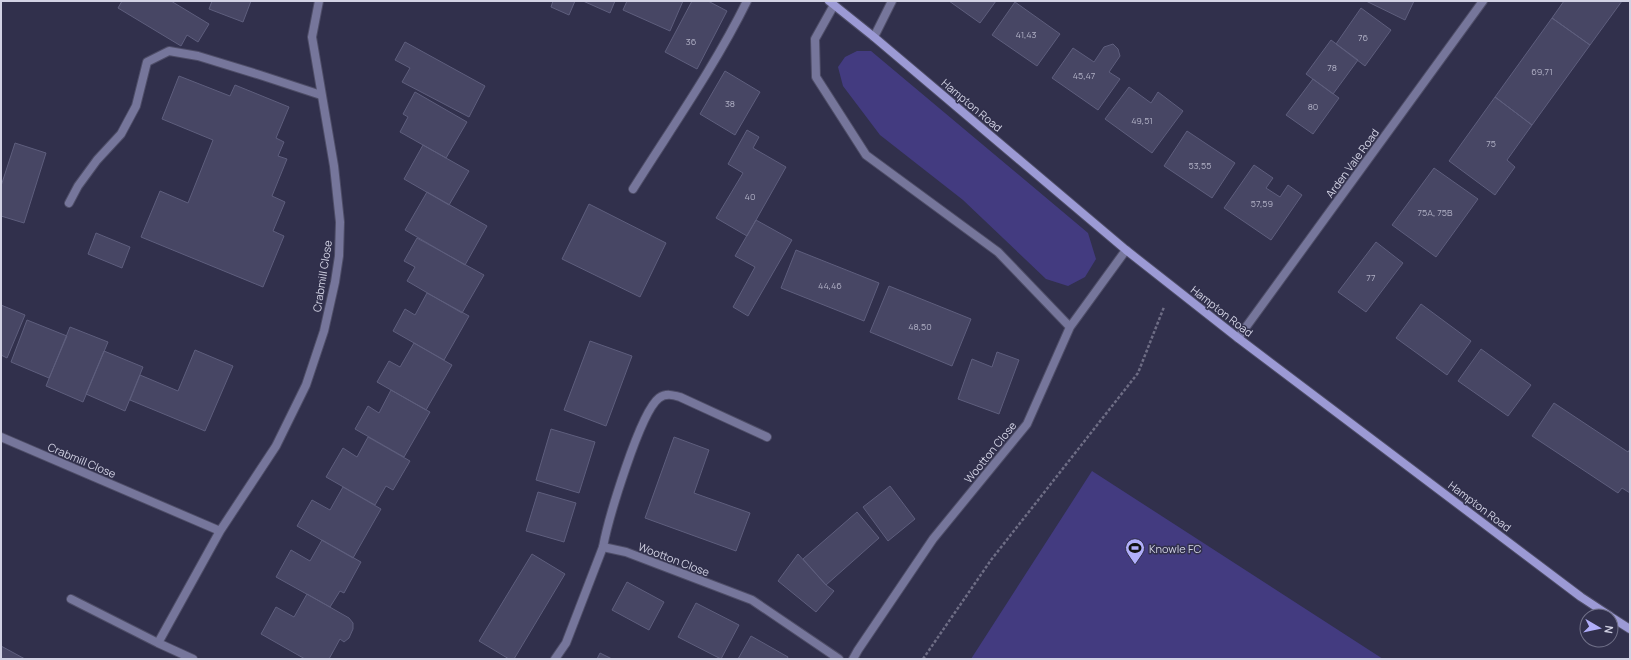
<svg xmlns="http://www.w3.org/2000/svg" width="1631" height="660" viewBox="0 0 1631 660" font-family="Manrope,sans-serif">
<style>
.green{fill:#433b80}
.building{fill:#474664;stroke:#5e5e7d}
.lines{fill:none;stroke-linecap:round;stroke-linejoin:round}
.lane-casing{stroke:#4e4d67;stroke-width:10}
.street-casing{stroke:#4e4d67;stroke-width:10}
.secondary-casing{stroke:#4e4d67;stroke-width:10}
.path{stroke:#6e6d85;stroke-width:2.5;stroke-dasharray:3 2;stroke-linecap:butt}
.lane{stroke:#76769b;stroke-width:8}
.street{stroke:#76769b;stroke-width:8}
.secondary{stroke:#9c9ad5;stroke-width:8}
.labels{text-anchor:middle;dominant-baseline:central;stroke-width:3;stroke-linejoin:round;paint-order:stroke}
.number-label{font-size:9px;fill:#afafc4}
.street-label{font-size:11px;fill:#d2d2e4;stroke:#31304c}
.poi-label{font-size:11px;fill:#d2d2e4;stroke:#31304c;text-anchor:start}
</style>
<rect width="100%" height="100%" fill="#31304c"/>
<!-- green -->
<path class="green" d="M 857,51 L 871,51 L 1088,233 L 1096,259 L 1085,277 L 1068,286 L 1046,279 L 963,200 L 880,135 L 843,86 L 838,67 L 845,57 Z
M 1092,471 L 1383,659 L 971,659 Z"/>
<!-- building -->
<path class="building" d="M 122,1 L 171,1 L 209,24 L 198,42 L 187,35 L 181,46 L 118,8 Z
M 212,1 L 251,1 L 243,22 L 209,9 Z
M 553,1 L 575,1 L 569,15 L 551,7 Z
M 583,1 L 615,1 L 610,13 Z
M 627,1 L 683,1 L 670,31 L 623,10 Z
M 692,1 L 708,1 L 727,11 L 697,69 L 665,52 Z
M 949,1 L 996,1 L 980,23 Z
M 1366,1 L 1414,1 L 1405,20 Z
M 1564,1 L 1622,1 L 1590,45 L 1552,18 Z
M 1015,2 L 1060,34 L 1037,66 L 992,35 Z
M 1361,8 L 1391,30 L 1365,66 L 1336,44 Z
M 1552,18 L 1590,45 L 1532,125 L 1495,97 Z
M 1331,40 L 1358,60 L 1333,94 L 1306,74 Z
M 405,42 L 485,86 L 469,117 L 402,82 L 410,68 L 395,60 Z
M 1113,44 L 1118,49 L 1120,56 L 1109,72 L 1120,79 L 1098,110 L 1052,78 L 1073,48 L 1094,62 L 1104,47 Z
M 725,71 L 760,92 L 735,135 L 700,114 Z
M 179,76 L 230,96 L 235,85 L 289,107 L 276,138 L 284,142 L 278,156 L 287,159 L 272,196 L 285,202 L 273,231 L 284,236 L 263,287 L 141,237 L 160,191 L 188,203 L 213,140 L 162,119 Z
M 1313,79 L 1339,98 L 1313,134 L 1286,115 Z
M 1129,87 L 1151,103 L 1158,92 L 1183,111 L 1152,153 L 1105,119 Z
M 415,92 L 467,122 L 446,158 L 400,132 L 408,117 L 403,114 Z
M 1495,97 L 1532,125 L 1507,160 L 1515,167 L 1495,195 L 1449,161 Z
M 747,130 L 759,137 L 753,148 L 786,167 L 747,236 L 716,218 L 743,173 L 728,164 Z
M 1187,131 L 1235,163 L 1212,198 L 1164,166 Z
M 15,143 L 46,153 L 24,223 L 1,216 L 1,186 Z
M 423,145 L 469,171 L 449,205 L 404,179 Z
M 1254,165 L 1273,178 L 1266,188 L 1280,197 L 1288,185 L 1302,195 L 1271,240 L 1224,208 Z
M 1434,168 L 1478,199 L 1436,257 L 1392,225 Z
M 427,192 L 487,226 L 465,265 L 405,230 Z
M 589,204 L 666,243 L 640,297 L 562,259 Z
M 756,220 L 792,240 L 748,316 L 733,307 L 755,267 L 735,256 Z
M 96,233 L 130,247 L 122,268 L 88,254 Z
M 417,238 L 484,275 L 462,313 L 407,281 L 415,267 L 404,261 Z
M 1376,242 L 1403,263 L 1366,312 L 1338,292 Z
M 796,250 L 879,283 L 864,321 L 781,288 Z
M 889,286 L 971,319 L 952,366 L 870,332 Z
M 427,293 L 469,316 L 444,360 L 393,331 L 405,309 L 415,315 Z
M 1421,304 L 1471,341 L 1447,375 L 1396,338 Z
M 1,305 L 25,315 L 7,358 L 1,355 Z
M 27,320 L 67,336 L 49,378 L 11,362 Z
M 70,327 L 108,342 L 83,402 L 46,386 Z
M 590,341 L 632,356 L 606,426 L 564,410 Z
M 414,343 L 452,365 L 426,410 L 377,382 L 389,361 L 400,367 Z
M 1481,349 L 1531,385 L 1508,416 L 1458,381 Z
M 195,350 L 233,366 L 205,431 L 130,400 L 140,375 L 178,391 Z
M 104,351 L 143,367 L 125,411 L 86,394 Z
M 997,352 L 1019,360 L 999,414 L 958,399 L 972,359 L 992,367 Z
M 391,390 L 430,412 L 404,457 L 355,429 L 368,406 L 379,413 Z
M 1554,403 L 1628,452 L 1630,449 L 1630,493 L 1622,488 L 1618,493 L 1532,436 Z
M 551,429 L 595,442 L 579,493 L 536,480 Z
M 368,437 L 410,461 L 393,490 L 386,486 L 375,505 L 326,477 L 343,448 L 357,457 Z
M 674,437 L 709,450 L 694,493 L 750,513 L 736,551 L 645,518 Z
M 890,486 L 915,519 L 888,541 L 863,507 Z
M 343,487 L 381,509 L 353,558 L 297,526 L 312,500 L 330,510 Z
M 538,492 L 576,503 L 564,542 L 526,531 Z
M 857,512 L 879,538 L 826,585 L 803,559 Z
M 322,540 L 361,562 L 344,593 L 340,591 L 330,607 L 276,577 L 291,550 L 310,561 Z
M 532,554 L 565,574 L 514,659 L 509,659 L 479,641 Z
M 798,554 L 826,585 L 834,591 L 816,612 L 778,581 Z
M 627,582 L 664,602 L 649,630 L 612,610 Z
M 307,594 L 349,618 L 353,623 L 353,629 L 349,638 L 344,642 L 340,639 L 329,659 L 305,659 L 261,634 L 276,607 L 294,617 Z
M 696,603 L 739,625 L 721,659 L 678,637 Z
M 751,636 L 788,657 L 787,659 L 738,659 Z
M 1,646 L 25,659 L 1,659 Z
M 600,653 L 612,659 L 597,659 Z"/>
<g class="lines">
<defs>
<path id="lane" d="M 633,189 C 672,127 715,66 747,1
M 69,203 L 78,186 L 97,160 L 121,134 L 136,106 L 147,62 L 169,51 L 198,56 L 260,75 L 321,95
M 603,547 C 608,520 640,412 659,398 C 666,393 673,395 680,397 L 767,437"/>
<path id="street" d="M 834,5 L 815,39 L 816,77 L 866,155 L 998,252 L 1070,327
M 874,37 L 892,1
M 1238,338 L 1483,1
M 1,437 L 220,531 L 276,446 L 306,385 L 324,331 L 335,282 L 339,256 L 340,222 L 334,166 L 312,37 L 319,1
M 71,599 L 158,643 L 220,531
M 158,643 L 193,659
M 555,659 L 566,643 L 603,547 L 626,552 L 752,600 L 839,659
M 853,659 L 858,650 L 933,539 L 1027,424 L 1070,327 L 1126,250"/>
<path id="secondary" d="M 829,1 L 874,37 L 1126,250 L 1238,338 L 1581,597 L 1610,616
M 1611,617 L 1630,629"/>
</defs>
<!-- lane casing -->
<use href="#lane" class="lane-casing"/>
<!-- street casing -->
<use href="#street" class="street-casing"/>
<!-- secondary casing -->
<use href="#secondary" class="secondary-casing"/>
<!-- path -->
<path class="path" d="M 923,659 L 991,560 L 1138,373 L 1164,307"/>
<!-- lane -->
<use href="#lane" class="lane"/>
<!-- street -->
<use href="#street" class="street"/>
<!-- secondary -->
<use href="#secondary" class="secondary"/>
</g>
<!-- icons -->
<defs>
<symbol id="stadium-pin" viewBox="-11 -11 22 30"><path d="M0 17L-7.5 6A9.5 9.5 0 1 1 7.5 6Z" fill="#b0aefa" stroke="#31304c"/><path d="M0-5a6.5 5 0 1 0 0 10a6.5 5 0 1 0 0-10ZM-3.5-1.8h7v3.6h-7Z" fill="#111"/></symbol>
</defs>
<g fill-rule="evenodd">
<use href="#stadium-pin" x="1124" y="537" width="22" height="30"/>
</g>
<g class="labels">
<!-- number labels -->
<g class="number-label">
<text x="1026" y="34">41,43</text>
<text x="1363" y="37">76</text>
<text x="691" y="41">36</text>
<text x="1332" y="67">78</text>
<text x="1542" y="71">69,71</text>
<text x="1084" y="75">45,47</text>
<text x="730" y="103">38</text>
<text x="1313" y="106">80</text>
<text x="1142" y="120">49,51</text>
<text x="1491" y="143">75</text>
<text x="1200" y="165">53,55</text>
<text x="750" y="196">40</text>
<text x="1262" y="203">57,59</text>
<text x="1435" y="212">75A, 75B</text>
<text x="1371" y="277">77</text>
<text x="830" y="285">44,46</text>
<text x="920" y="326">48,50</text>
</g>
<!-- street labels -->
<g class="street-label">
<text transform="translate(972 105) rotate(40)">Hampton Road</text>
<text transform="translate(1352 163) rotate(-54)">Arden Vale Road</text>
<text transform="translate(322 276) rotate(-81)">Crabmill Close</text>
<text transform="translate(1222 311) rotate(38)">Hampton Road</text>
<text transform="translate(990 452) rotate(-51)">Wootton Close</text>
<text transform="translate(82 460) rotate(23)">Crabmill Close</text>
<text transform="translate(1480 506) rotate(37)">Hampton Road</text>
<text transform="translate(674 559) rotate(21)">Wootton Close</text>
</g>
<!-- poi labels -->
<g class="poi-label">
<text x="1149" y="548">Knowle FC</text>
</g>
</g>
<!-- border -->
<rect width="1631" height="660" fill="none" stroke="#d2d2e4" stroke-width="4"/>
<!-- north arrow -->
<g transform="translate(1599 628) rotate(99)"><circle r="19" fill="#31304c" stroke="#717189"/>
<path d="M0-3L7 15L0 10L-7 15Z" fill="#b0aefa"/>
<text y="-6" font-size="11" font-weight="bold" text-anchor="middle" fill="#d2d2e4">N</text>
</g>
</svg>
